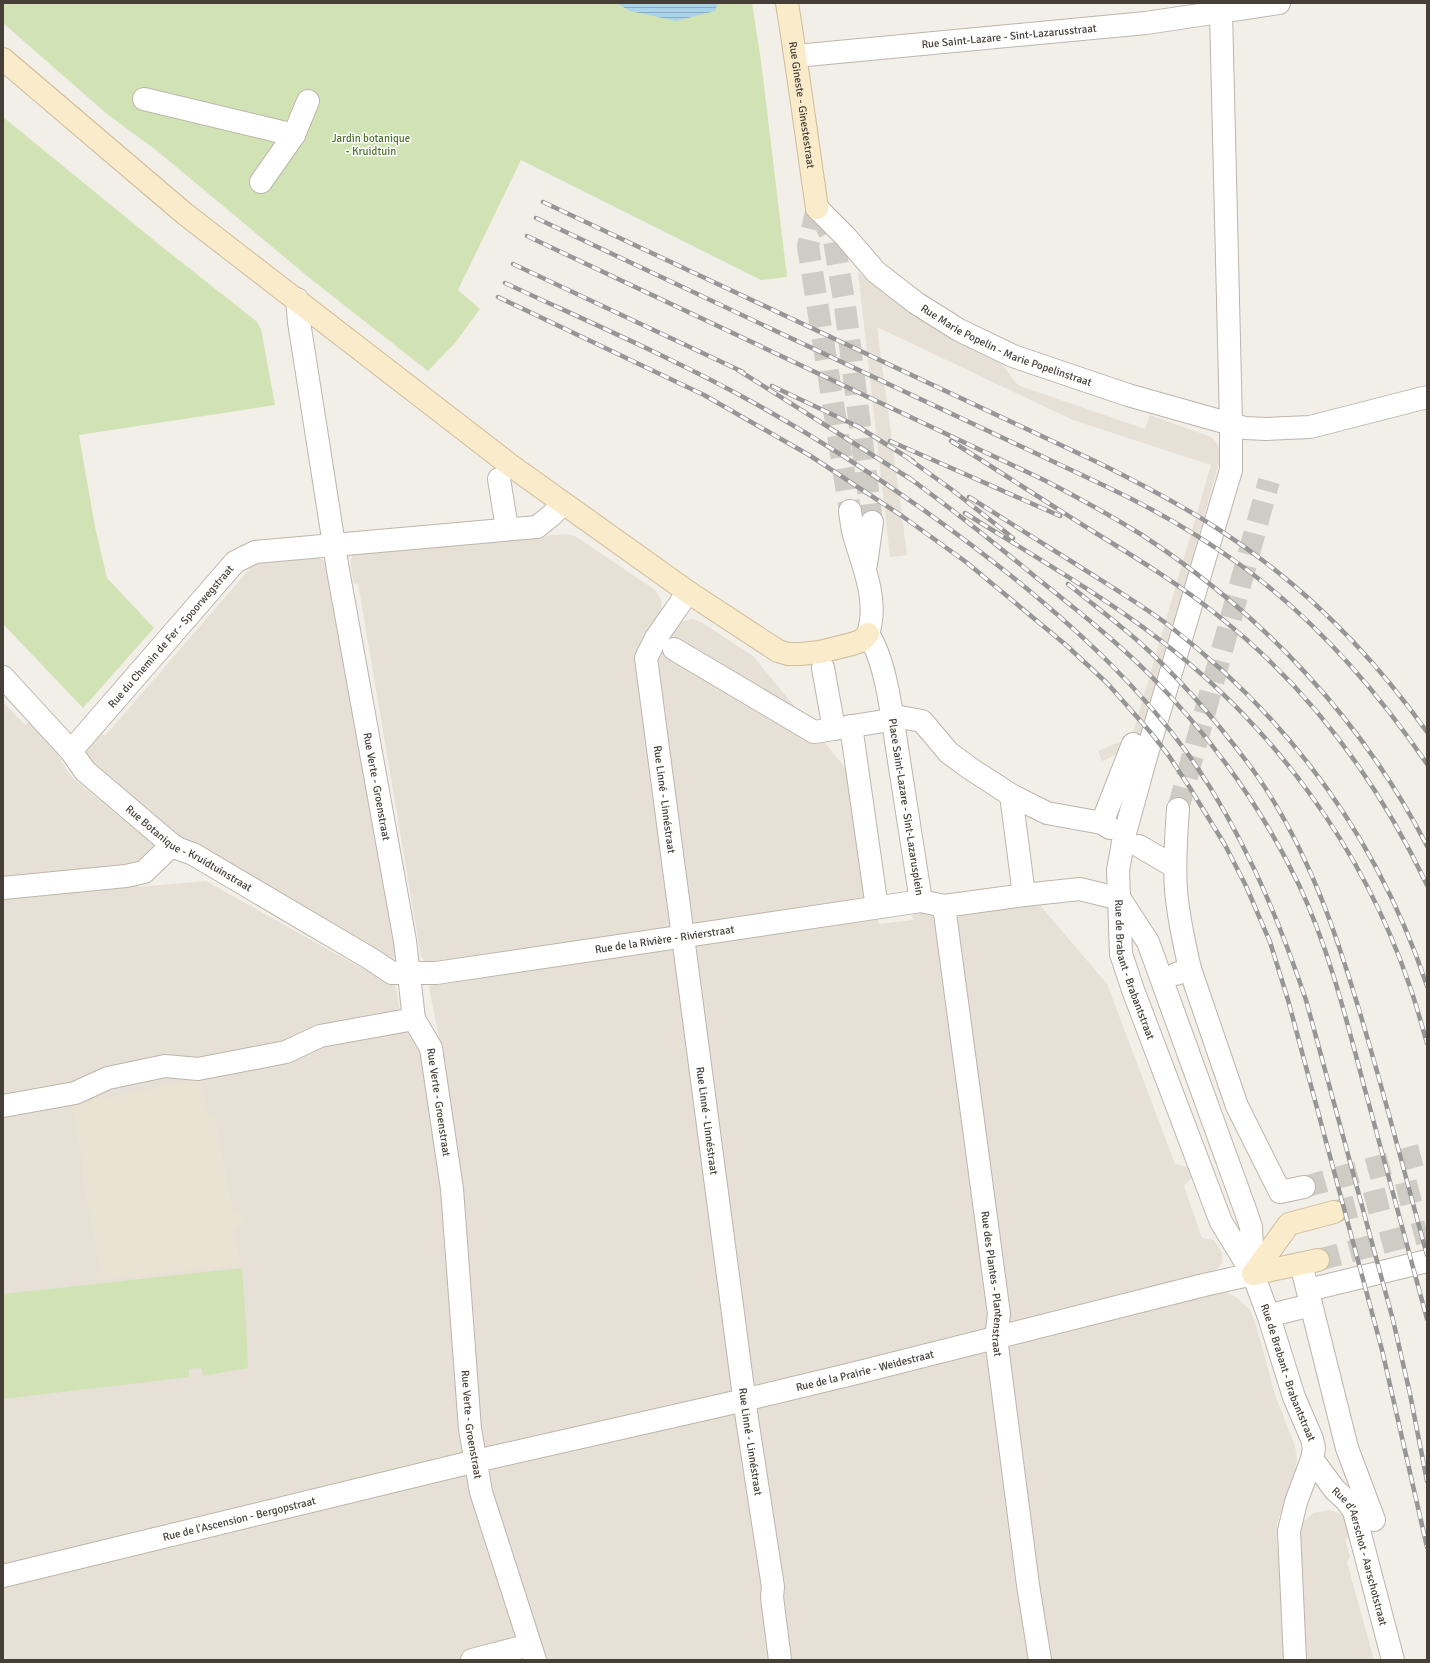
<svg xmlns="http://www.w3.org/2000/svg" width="1430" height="1663" viewBox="0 0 1430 1663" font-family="Signika,sans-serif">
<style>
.residential{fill:#e6e0d6}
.education{fill:#eae2d3}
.park{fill:#d1e3b4}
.water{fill:url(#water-rules)}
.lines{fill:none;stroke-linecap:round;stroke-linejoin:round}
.street-tunnel{stroke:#cfcbc5;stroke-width:22;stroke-dasharray:22 11;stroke-linecap:butt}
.secondary-tunnel{stroke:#cfcbc5;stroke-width:22;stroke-dasharray:22 11;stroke-linecap:butt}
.street-casing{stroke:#bdb5ab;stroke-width:24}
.secondary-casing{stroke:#cebd9b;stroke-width:24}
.street{stroke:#fff;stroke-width:22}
.secondary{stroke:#faebcb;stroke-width:22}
.rail-casing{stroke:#969696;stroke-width:4.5}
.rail{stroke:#fff;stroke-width:3;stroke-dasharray:9;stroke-linecap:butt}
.labels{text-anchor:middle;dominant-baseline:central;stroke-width:3;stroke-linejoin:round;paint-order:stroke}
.street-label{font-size:11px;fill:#453f37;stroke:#fff}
.park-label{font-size:11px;fill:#4e722f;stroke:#fff}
</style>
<defs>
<pattern id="water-rules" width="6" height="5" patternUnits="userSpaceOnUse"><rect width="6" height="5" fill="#a9d4ea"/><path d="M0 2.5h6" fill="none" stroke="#8badbe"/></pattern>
</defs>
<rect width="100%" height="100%" fill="#f2eee8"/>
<!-- residential -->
<path class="residential" d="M 858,272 L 940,330 L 1002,364 L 1015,382 L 1020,386 L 1145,429 L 1150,415 L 1211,437 L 1218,445 L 1220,454 L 1218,466 L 1142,738 L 1134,747 L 1102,761 L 1098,751 L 1129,738 L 1131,740 L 1211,465 L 1073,420 L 877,327 L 907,555 L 890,557 Z
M 565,534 L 575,536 L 655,590 L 661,600 L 662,612 L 679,622 L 693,619 L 701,622 L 753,656 L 852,776 L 879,924 L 913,920 L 912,913 L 924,911 L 935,916 L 957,918 L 962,914 L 1039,904 L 1107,984 L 1175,1164 L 1188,1167 L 1192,1178 L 1184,1186 L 1202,1238 L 1214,1240 L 1222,1253 L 1222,1263 L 1213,1273 L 1223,1291 L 1236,1297 L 1250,1310 L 1257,1328 L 1275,1395 L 1295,1446 L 1297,1458 L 1295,1472 L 1277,1523 L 1278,1557 L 1301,1556 L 1299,1532 L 1302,1523 L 1314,1513 L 1330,1510 L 1342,1515 L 1346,1520 L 1353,1536 L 1345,1539 L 1350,1557 L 1347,1562 L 1374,1660 L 3,1660 L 3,702 L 25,725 L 31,720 L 47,734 L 67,771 L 74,779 L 167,856 L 135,867 L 138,887 L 206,881 L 361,968 L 390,977 L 395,984 L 400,1012 L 401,1028 L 420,1040 L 443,1058 L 429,987 L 442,977 L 460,958 L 430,963 L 425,961 L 421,956 L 358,583 L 354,584 L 351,567 L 351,559 L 353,554 Z
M 318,557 L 333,567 L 400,948 L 396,957 L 393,960 L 387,960 L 315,912 L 180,836 L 92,766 L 85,753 L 87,746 L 99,731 L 105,736 L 253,565 L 256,563 Z"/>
<!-- education -->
<path class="education" d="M 202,1079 L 209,1117 L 215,1116 L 233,1211 L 239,1210 L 243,1216 L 244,1221 L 242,1227 L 234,1229 L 241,1265 L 97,1281 L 95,1277 L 98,1272 L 100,1271 L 81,1171 L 83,1170 L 72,1104 Z"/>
<!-- park -->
<path class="park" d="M 3,3 L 752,3 L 761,61 L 787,277 L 761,280 L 521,160 L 458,290 L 480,309 L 455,343 L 428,371 L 312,280 L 156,150 L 107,114 L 3,23 Z
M 3,117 L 161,246 L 256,321 L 261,329 L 275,405 L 79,435 L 95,527 L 107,578 L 154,628 L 83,708 L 4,625 L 3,620 Z
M 242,1268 L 246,1323 L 248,1368 L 203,1376 L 201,1368 L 189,1369 L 189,1377 L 3,1399 L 3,1294 Z"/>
<!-- water -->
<path class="water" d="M 616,3 L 718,3 L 715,11 L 676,21 L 630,11 Z"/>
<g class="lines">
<!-- street-tunnel -->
<path class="street-tunnel" d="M 1178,809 L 1269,481
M 1304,1187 L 1427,1153"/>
<!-- secondary-tunnel -->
<path class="secondary-tunnel" d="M 817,208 L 808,246 L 850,511
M 819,213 L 834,241 L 845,306 L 872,522
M 1334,1212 L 1427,1188
M 1318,1260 L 1427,1231"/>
<defs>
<g id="street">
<path id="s1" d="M 1223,3 L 1221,12 L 1231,423 L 1231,470 L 1145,760 L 1124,837 L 1118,870 L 1121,954 L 1133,990 L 1221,1222 L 1253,1274 L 1269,1317 L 1294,1397 L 1312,1439 L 1314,1448 L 1312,1459 L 1296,1502 L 1289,1531 L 1295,1660"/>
<path id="s2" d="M 796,56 L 1146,23 L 1279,3"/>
<path d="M 144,99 L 294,135"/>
<path d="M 261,182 L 294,135 L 308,101"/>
<path id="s3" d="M 817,208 L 845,236 L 876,272 L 916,303 L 959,330 L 1013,356 L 1128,395 L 1245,428 L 1266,429 L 1310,427 L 1427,397"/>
<path id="s4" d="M 297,299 L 299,322 L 338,570 L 405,941 L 414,1019 L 431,1048 L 452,1189 L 470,1429 L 481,1492 L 535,1660"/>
<path d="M 499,479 L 506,522"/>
<path id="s5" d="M 850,511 C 851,519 852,527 854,535 C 863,566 879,601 868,634 C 886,661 892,715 897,748 C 905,799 913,850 921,901"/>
<path d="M 866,564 L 872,522"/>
<path id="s6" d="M 688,592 L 656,638 L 646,658 L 747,1419 L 773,1587 L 772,1597 L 780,1660"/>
<path d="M 674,649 L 814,732 L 834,729"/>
<path d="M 823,668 L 834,729 L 884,721"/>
<path id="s7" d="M 3,677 L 71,751 L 85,771 L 172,845 L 179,849 L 193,854 L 371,959 L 392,973 L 436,973 L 921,901 L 944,906 L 1024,895 L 1080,889 L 1120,899"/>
<path d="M 900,717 L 922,721 L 949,753 L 971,769 L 1011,795 L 1047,813 L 1102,823 L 1110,828"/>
<path d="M 851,726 L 876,901"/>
<path id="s8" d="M 71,751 L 235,562 L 255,552 L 537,527 L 552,515 L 563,503"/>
<path d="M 1011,795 L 1023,887"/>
<path d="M 1102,823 L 1133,744"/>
<path d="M 1139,846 L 1175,867"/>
<path d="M 3,888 L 126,876 L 144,872 L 172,845"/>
<path d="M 1120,899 L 1148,942 L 1246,1212 L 1251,1227 L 1253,1271"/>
<path id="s9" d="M 944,906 L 999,1314 L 996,1338 L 1028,1585 L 1040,1660"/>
<path d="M 1190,969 L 1237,1106 L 1280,1192 L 1304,1187"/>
<path d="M 1176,974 L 1190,969 C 1184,943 1178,916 1176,890 C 1174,863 1176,836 1178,809"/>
<path d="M 3,1106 L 75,1093 L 108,1078 L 165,1066 L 198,1069 L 286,1052 L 320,1036 L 414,1019"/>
<path d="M 1301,1264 L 1347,1448 L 1374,1520"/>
<path d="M 1308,1290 L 1427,1261"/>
<path d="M 1279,1313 L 1311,1305"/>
<path id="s10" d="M 1312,1459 L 1335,1490 L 1346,1500 L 1354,1511 L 1393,1660"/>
<path id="s11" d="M 3,1576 L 476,1461 L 727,1404 L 856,1373 L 1204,1285 L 1253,1274"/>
<path d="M 472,1660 L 530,1645"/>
</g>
<g id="secondary">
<path id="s12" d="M 787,3 C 798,71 807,140 817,208"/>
<path d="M 3,59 L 185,214 L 510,465 L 688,592 L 778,651 L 788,654 L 800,654 L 820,652 L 852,644 L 861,641 L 868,634"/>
<path d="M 1253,1274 L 1289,1224 L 1334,1212"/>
<path d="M 1253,1274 L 1318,1260"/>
</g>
</defs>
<!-- street casing -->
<use href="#street" class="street-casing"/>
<!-- secondary casing -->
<use href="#secondary" class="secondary-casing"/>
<!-- street -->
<use href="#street" class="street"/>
<!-- secondary -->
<use href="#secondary" class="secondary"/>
<defs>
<path id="rail" d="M 543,202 L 1099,463 C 1139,483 1178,503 1215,527 C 1298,580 1370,652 1427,732
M 536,218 L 1103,485 C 1150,507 1196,533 1239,564 C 1314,618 1375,688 1427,764
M 527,236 L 1044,480 C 1077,497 1110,515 1142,535 C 1261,613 1362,719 1427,846
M 513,264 L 743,372
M 505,283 C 589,322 675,359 756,404 C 849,456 937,516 1020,583 C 1082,634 1141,689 1188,754 C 1241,829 1277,914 1306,1000 L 1393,1320 L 1410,1394 L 1427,1481
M 498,297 L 704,395 L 809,455 L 902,516 L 966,562 L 1066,645 L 1108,684 L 1152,734 L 1169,756 L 1190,788 L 1225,845 L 1246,886 L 1270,942 L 1288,1000 L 1382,1350 L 1427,1547
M 738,370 L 912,480
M 772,386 L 861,428
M 857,426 L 913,461
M 890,441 L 1060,516
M 951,441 C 999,471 1046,502 1094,532 C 1138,559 1182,586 1221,618 C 1311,690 1378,782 1427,885
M 909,459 L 951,489 L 1013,538
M 908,477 C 953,510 996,544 1038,579 C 1077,610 1116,641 1151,676 C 1211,737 1262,808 1299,885 C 1329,949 1346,1018 1364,1086 C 1385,1164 1406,1241 1427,1319
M 969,497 C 1004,519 1039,541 1074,563 C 1105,583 1137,602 1167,624 C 1289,718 1378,839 1427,986
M 965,513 C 1030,554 1099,593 1160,640 C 1274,727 1363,849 1409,984 C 1416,1003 1421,1023 1427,1043
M 1068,584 C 1091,603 1115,621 1138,641 C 1181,679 1219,724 1253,770 C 1312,852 1342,950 1370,1047 C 1390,1116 1408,1186 1427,1255"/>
</defs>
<!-- rail casing -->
<use href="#rail" class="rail-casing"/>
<!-- rail -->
<use href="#rail" class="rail"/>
</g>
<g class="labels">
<!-- street labels -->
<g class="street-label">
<text stroke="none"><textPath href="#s2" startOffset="214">Rue Saint-Lazare - Sint-Lazarusstraat</textPath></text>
<text stroke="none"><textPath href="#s12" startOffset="103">Rue Gineste - Ginestestraat</textPath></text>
<text stroke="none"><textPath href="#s3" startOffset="238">Rue Marie Popelin - Marie Popelinstraat</textPath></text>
<text stroke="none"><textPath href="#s8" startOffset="152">Rue du Chemin de Fer - Spoorwegstraat</textPath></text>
<text stroke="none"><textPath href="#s4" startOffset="494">Rue Verte - Groenstraat</textPath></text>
<text stroke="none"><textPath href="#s6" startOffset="221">Rue Linné - Linnéstraat</textPath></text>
<text stroke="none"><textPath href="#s5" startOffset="304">Place Saint-Lazare - Sint-Lazarusplein</textPath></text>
<text stroke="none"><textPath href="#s7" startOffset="255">Rue Botanique - Kruidtuinstraat</textPath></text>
<text stroke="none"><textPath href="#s7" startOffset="769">Rue de la Rivière - Rivierstraat</textPath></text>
<text stroke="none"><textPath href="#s1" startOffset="985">Rue de Brabant - Brabantstraat</textPath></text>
<text stroke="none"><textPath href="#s4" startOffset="818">Rue Verte - Groenstraat</textPath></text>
<text stroke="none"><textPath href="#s6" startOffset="545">Rue Linné - Linnéstraat</textPath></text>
<text stroke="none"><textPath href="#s9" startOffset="381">Rue des Plantes - Plantenstraat</textPath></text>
<text stroke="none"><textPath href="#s11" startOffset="886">Rue de la Prairie - Weidestraat</textPath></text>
<text stroke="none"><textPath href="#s1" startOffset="1419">Rue de Brabant - Brabantstraat</textPath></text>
<text stroke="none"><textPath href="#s4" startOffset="1142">Rue Verte - Groenstraat</textPath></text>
<text stroke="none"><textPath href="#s6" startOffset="869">Rue Linné - Linnéstraat</textPath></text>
<text stroke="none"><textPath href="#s11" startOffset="243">Rue de l'Ascension - Bergopstraat</textPath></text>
<text stroke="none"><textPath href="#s10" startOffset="111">Rue d'Aerschot - Aarschotstraat</textPath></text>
</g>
<!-- park labels -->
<g class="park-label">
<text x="371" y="138">Jardin botanique<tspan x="371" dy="13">- Kruidtuin</tspan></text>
</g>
</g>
<!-- border -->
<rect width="1430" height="1663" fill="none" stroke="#453f37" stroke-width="8"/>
</svg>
